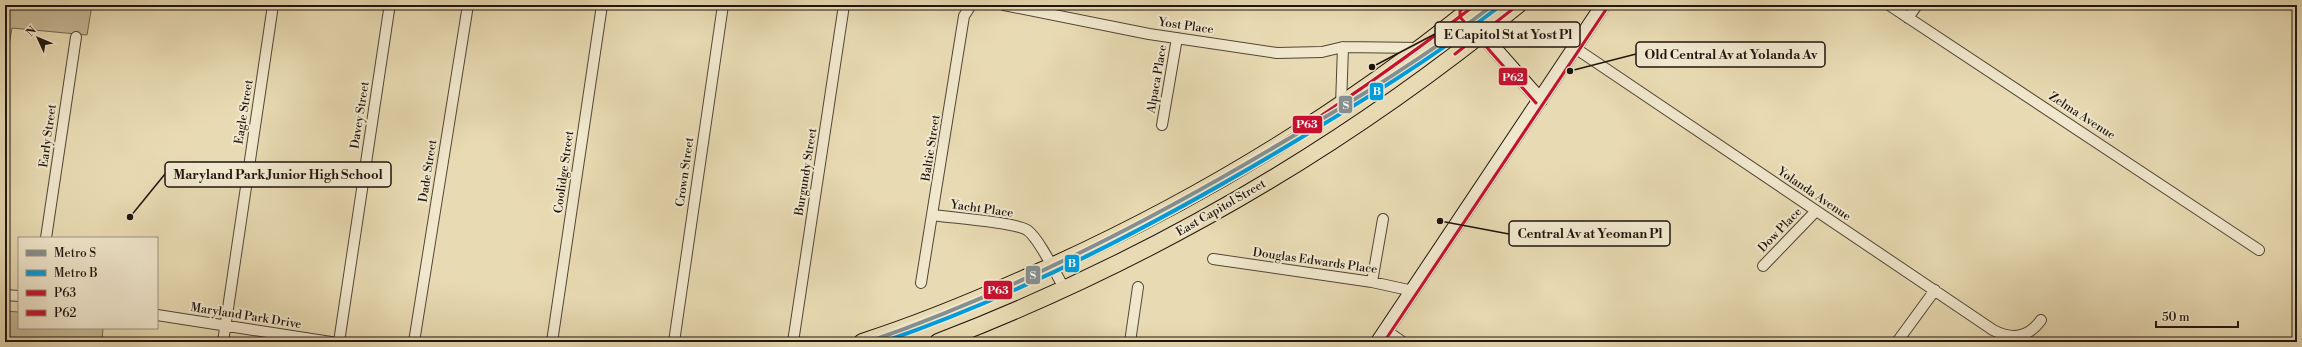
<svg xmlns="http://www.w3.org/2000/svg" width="2302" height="347" viewBox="0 0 2302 347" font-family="'Libre Bodoni',serif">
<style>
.green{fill:#c6b996;stroke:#726752}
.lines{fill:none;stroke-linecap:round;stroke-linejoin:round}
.minor-casing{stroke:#514636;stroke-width:12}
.tertiary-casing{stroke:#514636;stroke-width:14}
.secondary-casing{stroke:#1f150d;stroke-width:16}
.primary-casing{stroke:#1f150d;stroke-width:18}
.minor{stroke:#f0e7cd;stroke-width:10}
.tertiary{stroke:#f0e7cd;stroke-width:12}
.secondary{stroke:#f0e7cd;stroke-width:14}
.primary{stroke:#e8dab2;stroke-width:16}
.bus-1-casing{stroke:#f0e7cd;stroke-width:6}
.bus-2-casing{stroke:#f0e7cd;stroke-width:6}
.bus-1{stroke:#c8102e;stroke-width:3}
.bus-2{stroke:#c8102e;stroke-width:3}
.metro-1-casing{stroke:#f0e7cd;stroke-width:7}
.metro-2-casing{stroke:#f0e7cd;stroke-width:7}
.metro-1{stroke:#868f8f;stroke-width:4}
.metro-2{stroke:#009cde;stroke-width:4}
.labels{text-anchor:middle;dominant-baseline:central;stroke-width:4;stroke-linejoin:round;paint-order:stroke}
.street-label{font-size:12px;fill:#1f150d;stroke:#f0e7cd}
.leader{fill:none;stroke:#1f150d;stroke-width:1.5}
.callout-dot{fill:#1f150d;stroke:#f0e7cd;stroke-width:1.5}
.callout{fill:#f0e7cd;stroke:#1f150d;stroke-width:1.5}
.callout-label{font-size:13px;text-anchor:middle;font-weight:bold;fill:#1f150d}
.line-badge{stroke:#f0e7cd;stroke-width:1.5}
.badge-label{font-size:11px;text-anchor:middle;font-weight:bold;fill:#fff}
</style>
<rect width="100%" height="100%" fill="#e8dab2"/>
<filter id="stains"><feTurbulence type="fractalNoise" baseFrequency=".005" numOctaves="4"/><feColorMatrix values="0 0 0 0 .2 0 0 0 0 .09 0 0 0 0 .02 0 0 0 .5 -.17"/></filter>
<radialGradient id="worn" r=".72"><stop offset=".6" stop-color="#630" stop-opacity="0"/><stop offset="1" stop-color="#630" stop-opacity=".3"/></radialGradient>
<!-- green -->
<path class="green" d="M 5,5 L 92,5 L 87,35 L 12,28 L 5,69 Z
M 5,311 L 19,312 L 19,328 L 103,328 L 102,341 L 107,342 L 5,342 Z"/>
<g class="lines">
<defs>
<path id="minor" d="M 1004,5 L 1149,34 L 1277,53 L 1322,52 L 1343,47 L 1421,48
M 1889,5 L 2259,250
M 1908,18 L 1917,5
M 1575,48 L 1993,330 C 2012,340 2028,338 2041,320
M 1341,105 L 1343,47
M 1162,125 L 1177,38
M 933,215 C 952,218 1014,222 1027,230 C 1039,238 1057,276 1065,290
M 46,238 L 76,37
M 1213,259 L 1372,282 L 1413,291
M 1763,266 L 1816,211
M 1372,282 L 1383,219
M 921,283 L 964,16 L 971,5
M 5,295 L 19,296
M 157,315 L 331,342
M 223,342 L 273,5
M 339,342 L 389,10
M 414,342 L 468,5
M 552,342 L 602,5
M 674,342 L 723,5
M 793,342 L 844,5
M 1130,342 L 1138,287
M 1897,342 L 1935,290"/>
<path id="tertiary" d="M 1385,331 L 1401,342"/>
<path id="secondary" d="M 1464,14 L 1540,100
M 1378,342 L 1603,5"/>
<path id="primary" d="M 862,342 C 921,323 979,299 1036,273 C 1194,203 1340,114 1475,5
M 938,342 C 1151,260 1341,150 1518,5"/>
</defs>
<!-- minor casing -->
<use href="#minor" class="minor-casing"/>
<!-- tertiary casing -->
<use href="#tertiary" class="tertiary-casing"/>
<!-- secondary casing -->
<use href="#secondary" class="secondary-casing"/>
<!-- primary casing -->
<use href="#primary" class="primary-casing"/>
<!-- minor -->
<use href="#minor" class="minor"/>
<!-- tertiary -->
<use href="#tertiary" class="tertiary"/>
<!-- secondary -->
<use href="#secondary" class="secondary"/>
<!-- primary -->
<use href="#primary" class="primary"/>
<defs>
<path id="bus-1" d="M 1455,54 L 1518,5
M 862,342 C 1085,268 1290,149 1475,5"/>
<path id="bus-2" d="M 1467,5 L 1460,11 L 1460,17 L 1536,103
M 1384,342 L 1607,8"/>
</defs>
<!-- bus-1 casing -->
<use href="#bus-1" class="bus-1-casing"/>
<!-- bus-2 casing -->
<use href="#bus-2" class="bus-2-casing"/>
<!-- bus-1 -->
<use href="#bus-1" class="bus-1"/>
<!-- bus-2 -->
<use href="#bus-2" class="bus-2"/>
<defs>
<path id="metro-1" d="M 868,342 C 1014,291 1150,221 1283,142 C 1355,100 1427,56 1493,5"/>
<path id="metro-2" d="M 883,342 C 1025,293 1156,224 1284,148 C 1357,104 1429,61 1496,9"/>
</defs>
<!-- metro-1 casing -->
<use href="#metro-1" class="metro-1-casing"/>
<!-- metro-2 casing -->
<use href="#metro-2" class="metro-2-casing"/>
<!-- metro-1 -->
<use href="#metro-1" class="metro-1"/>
<!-- metro-2 -->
<use href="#metro-2" class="metro-2"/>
</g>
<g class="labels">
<!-- street labels -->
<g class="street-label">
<text transform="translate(1186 26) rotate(8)">Yost Place</text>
<text transform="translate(1157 79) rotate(-80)">Alpaca Place</text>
<text transform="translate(244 112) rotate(-81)">Eagle Street</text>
<text transform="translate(360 115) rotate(-81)">Davey Street</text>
<text transform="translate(2082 116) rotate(33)">Zelma Avenue</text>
<text transform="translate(48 136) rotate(-82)">Early Street</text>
<text transform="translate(931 148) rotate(-81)">Baltic Street</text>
<text transform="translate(428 171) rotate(-81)">Dade Street</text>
<text transform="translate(564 172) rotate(-82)">Coolidge Street</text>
<text transform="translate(685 172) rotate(-82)">Crown Street</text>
<text transform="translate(806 172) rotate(-81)">Burgundy Street</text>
<text transform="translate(1814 194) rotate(34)">Yolanda Avenue</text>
<text transform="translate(1221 208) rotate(-30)">East Capitol Street</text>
<text transform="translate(982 209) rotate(8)">Yacht Place</text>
<text transform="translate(1780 230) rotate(-46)">Dow Place</text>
<text transform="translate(1315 261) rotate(8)">Douglas Edwards Place</text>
<text transform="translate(246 316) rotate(9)">Maryland Park Drive</text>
</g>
</g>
<!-- callouts -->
<path class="leader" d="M1372 67L1435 34M1570 71L1636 54M130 217L165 174M1440 221L1509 234"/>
<g class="callout-dot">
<circle cx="1372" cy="67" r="4"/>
<circle cx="1570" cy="71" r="4"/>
<circle cx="130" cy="217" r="4"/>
<circle cx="1440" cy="221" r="4"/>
</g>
<g class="callout">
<rect x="1435" y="22" width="145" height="25" rx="4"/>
<rect x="1636" y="42" width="189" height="25" rx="4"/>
<rect x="165" y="162" width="226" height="25" rx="4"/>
<rect x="1509" y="221" width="161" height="25" rx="4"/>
</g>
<g class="callout-label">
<text x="1508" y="39">E Capitol St at Yost Pl</text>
<text x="1731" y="59">Old Central Av at Yolanda Av</text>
<text x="278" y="179">Maryland Park Junior High School</text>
<text x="1590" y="238">Central Av at Yeoman Pl</text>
</g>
<g class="line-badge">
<rect x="1498" y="67" width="30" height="19" rx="4" fill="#c8102e"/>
<rect x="1369" y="82" width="15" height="19" rx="4" fill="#009cde"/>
<rect x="1338" y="95" width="15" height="19" rx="4" fill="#868f8f"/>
<rect x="1292" y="115" width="31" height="19" rx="4" fill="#c8102e"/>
<rect x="1064" y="254" width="16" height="19" rx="4" fill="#009cde"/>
<rect x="1025" y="265" width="16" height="20" rx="4" fill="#868f8f"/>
<rect x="983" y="280" width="30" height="20" rx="4" fill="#c8102e"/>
</g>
<g class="badge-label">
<text x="1513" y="81">P62</text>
<text x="1377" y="95">B</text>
<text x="1346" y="109">S</text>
<text x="1307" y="128">P63</text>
<text x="1072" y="267">B</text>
<text x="1033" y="279">S</text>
<text x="998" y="294">P63</text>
</g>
<!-- margin -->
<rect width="2302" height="347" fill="none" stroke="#e8dab2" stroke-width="20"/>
<rect x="6" y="6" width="2290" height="335" fill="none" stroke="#1f150d" stroke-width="2"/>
<rect x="10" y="10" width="2282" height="327" fill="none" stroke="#1f150d"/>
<!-- legend -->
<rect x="18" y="237" width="140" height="92" fill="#f0e7cd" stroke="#9c9380"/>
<rect x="26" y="250" width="20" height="6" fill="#868f8f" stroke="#9c9380"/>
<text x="54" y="257" font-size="12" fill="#1f150d">Metro S</text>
<rect x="26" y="270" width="20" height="6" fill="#009cde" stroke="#9c9380"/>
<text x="54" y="277" font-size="12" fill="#1f150d">Metro B</text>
<rect x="26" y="290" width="20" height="6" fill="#c8102e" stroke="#9c9380"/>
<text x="54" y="297" font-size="12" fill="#1f150d">P63</text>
<rect x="26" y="310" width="20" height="6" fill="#c8102e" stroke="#9c9380"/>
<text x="54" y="317" font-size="12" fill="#1f150d">P62</text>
<!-- north arrow -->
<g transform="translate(38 38) rotate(314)" stroke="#f0e7cd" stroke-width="3" paint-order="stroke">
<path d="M0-3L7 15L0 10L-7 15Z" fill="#1f150d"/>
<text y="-6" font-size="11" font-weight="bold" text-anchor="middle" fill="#1f150d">N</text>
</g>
<!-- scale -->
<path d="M2156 321v6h82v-6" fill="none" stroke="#1f150d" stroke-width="2"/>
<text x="2162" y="321" font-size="12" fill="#1f150d" stroke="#f0e7cd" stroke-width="3" paint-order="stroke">50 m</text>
<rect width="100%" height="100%" filter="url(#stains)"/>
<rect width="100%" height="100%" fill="url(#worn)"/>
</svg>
